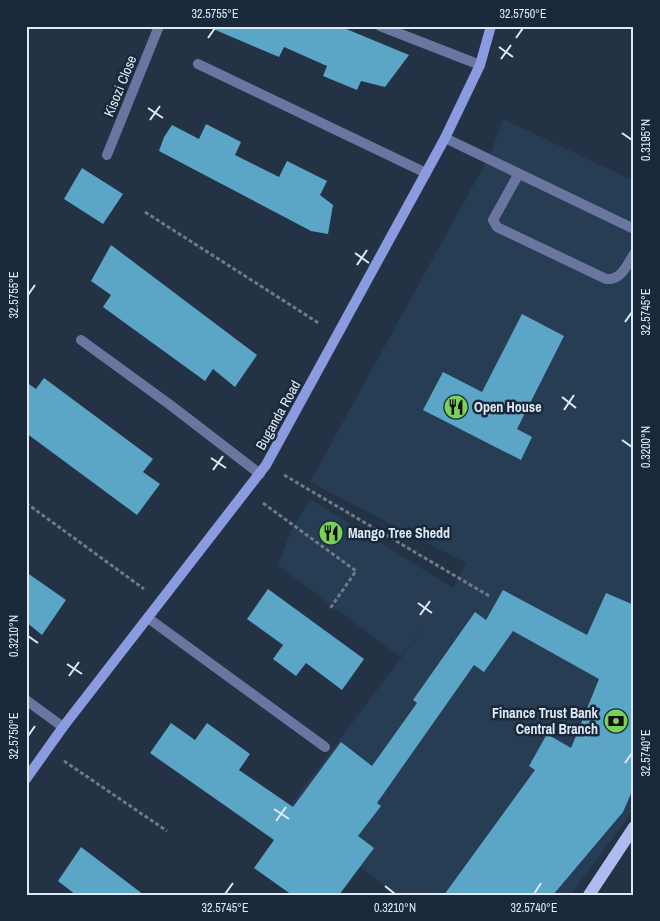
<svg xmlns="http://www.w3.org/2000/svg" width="660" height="921" viewBox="0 0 660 921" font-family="'Archivo Narrow',sans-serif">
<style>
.built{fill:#273d54}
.building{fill:#5ba6c6}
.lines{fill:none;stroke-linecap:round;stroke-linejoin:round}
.path{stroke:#6c7a89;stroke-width:3;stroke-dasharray:4 2.5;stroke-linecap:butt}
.service{stroke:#6b76a0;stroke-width:10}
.secondary{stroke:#8b9bdf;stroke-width:10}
.primary{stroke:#aebbef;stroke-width:12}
.ticks{fill:none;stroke:#e0eaf6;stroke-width:2}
.labels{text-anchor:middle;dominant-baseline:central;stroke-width:5;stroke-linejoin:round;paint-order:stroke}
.street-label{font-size:14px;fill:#e0eaf6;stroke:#19293a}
.poi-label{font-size:14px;font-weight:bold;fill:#e0eaf6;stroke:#19293a;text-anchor:start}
.neatline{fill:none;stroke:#e0eaf6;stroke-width:2}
.ticks-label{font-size:12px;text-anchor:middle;fill:#e0eaf6}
</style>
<rect width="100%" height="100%" fill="#233345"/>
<!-- built -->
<path class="built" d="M 503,119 L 634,181 L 634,806 L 628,818 L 570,895 L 397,895 L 286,811 L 425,626 L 400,657 L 278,565 L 291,531 L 310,499 L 453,588 L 466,563 L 310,482 L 491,153 Z"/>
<!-- building -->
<path class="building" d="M 206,26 L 339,26 L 409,55 L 385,87 L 361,81 L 357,90 L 323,76 L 327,66 L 284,47 L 279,57 Z
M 206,124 L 241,142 L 235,155 L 279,177 L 287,161 L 327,181 L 320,195 L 333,205 L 328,234 L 311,231 L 159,151 L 164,137 L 172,125 L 199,139 Z
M 82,168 L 123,194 L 103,224 L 64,199 Z
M 111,245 L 257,355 L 235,387 L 213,369 L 205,381 L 103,307 L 111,295 L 91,281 Z
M 522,314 L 564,336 L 517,429 L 532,437 L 521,460 L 423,410 L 443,372 L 482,392 Z
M 44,378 L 153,459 L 143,472 L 160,484 L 137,515 L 26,433 L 26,382 L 36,389 Z
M 26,572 L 66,600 L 42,635 L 26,622 Z
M 268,589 L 364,659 L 342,690 L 306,663 L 296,676 L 273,659 L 283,645 L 247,619 Z
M 503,590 L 587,635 L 606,593 L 634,605 L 634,787 L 623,812 L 553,895 L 444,895 L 535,770 L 529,766 L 547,734 L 571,748 L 599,679 L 513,631 L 484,672 L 474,665 L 377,803 L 381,806 L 358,836 L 374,848 L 339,895 L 292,895 L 254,868 L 274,840 L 150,753 L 171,723 L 195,740 L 207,723 L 250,754 L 239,770 L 293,807 L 341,742 L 372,766 L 417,703 L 413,700 L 475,612 L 486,620 Z
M 81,847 L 144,895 L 76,895 L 58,881 Z"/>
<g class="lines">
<!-- path -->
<path class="path" d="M 145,212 L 320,324
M 284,475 L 491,597
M 26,503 L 144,589
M 263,503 L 356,571 L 329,610
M 64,761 L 167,831"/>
<!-- service -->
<path class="service" d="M 380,26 L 480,65
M 198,64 L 426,173
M 445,138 L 634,229
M 107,155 L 159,26
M 518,175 L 493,220 L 497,227 L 606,279 C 622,280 626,266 634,254
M 81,340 L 169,404 L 260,474
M 148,618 L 325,747
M 26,700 L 63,727"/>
<!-- secondary -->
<path class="secondary" d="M 26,779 L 63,727 L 266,465 L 445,138 L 480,65 L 491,26"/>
<!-- primary -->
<path class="primary" d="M 589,895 L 634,827"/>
</g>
<!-- ticks -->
<path class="ticks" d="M 208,38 L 215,28M 516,38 L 523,28M 499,47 L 513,57M 501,59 L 511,45M 148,108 L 163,118M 150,120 L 160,106M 622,133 L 632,140M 355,253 L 369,263M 357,265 L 367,250M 28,295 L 35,285M 625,322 L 632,312M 562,397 L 576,408M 564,410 L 574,395M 622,440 L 632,447M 211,458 L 226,468M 213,470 L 223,456M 418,603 L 432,613M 420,615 L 430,601M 28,636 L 38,643M 67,664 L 82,674M 69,676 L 79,662M 28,736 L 35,726M 625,763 L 632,753M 274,809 L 289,819M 276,821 L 286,807M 385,886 L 395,894M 225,894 L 233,883M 534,894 L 541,883"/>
<!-- icons -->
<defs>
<symbol id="restaurant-disc" viewBox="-11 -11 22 22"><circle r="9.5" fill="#7ad157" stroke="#19293a"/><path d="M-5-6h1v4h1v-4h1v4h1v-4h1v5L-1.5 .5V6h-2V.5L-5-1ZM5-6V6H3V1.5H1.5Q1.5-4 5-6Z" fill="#111"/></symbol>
<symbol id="bank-disc" viewBox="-11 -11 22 22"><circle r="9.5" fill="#7ad157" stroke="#19293a"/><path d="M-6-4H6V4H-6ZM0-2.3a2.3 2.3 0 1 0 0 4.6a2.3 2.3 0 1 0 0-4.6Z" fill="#111"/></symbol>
</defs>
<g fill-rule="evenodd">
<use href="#restaurant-disc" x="442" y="393" width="28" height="28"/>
<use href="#restaurant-disc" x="317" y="519" width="28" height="28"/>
<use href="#bank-disc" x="602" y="707" width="28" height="28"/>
</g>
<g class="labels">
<!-- street labels -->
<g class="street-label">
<text transform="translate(120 86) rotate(-68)">Kisozi Close</text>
<text transform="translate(278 415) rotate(-61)">Buganda Road</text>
</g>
<!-- poi labels -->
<g class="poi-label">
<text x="474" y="407">Open House</text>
<text x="348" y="533">Mango Tree Shedd</text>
<text x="598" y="713" text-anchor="end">Finance Trust Bank<tspan x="598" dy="16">Central Branch</tspan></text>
</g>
</g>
<!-- border -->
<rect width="660" height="921" fill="none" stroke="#19293a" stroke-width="55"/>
<rect x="28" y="28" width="604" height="866" class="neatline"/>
<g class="ticks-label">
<text x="215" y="18">32.5755°E</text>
<text x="523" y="18">32.5750°E</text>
<text transform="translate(646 140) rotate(-90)" y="4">0.3195°N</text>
<text transform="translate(14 295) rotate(-90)" y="4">32.5755°E</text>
<text transform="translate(646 312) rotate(-90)" y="4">32.5745°E</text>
<text transform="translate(646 447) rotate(-90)" y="4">0.3200°N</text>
<text transform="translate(14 636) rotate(-90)" y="4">0.3210°N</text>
<text transform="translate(14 736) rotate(-90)" y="4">32.5750°E</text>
<text transform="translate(646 753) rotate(-90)" y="4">32.5740°E</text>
<text x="225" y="912">32.5745°E</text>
<text x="395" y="912">0.3210°N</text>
<text x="534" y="912">32.5740°E</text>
</g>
</svg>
